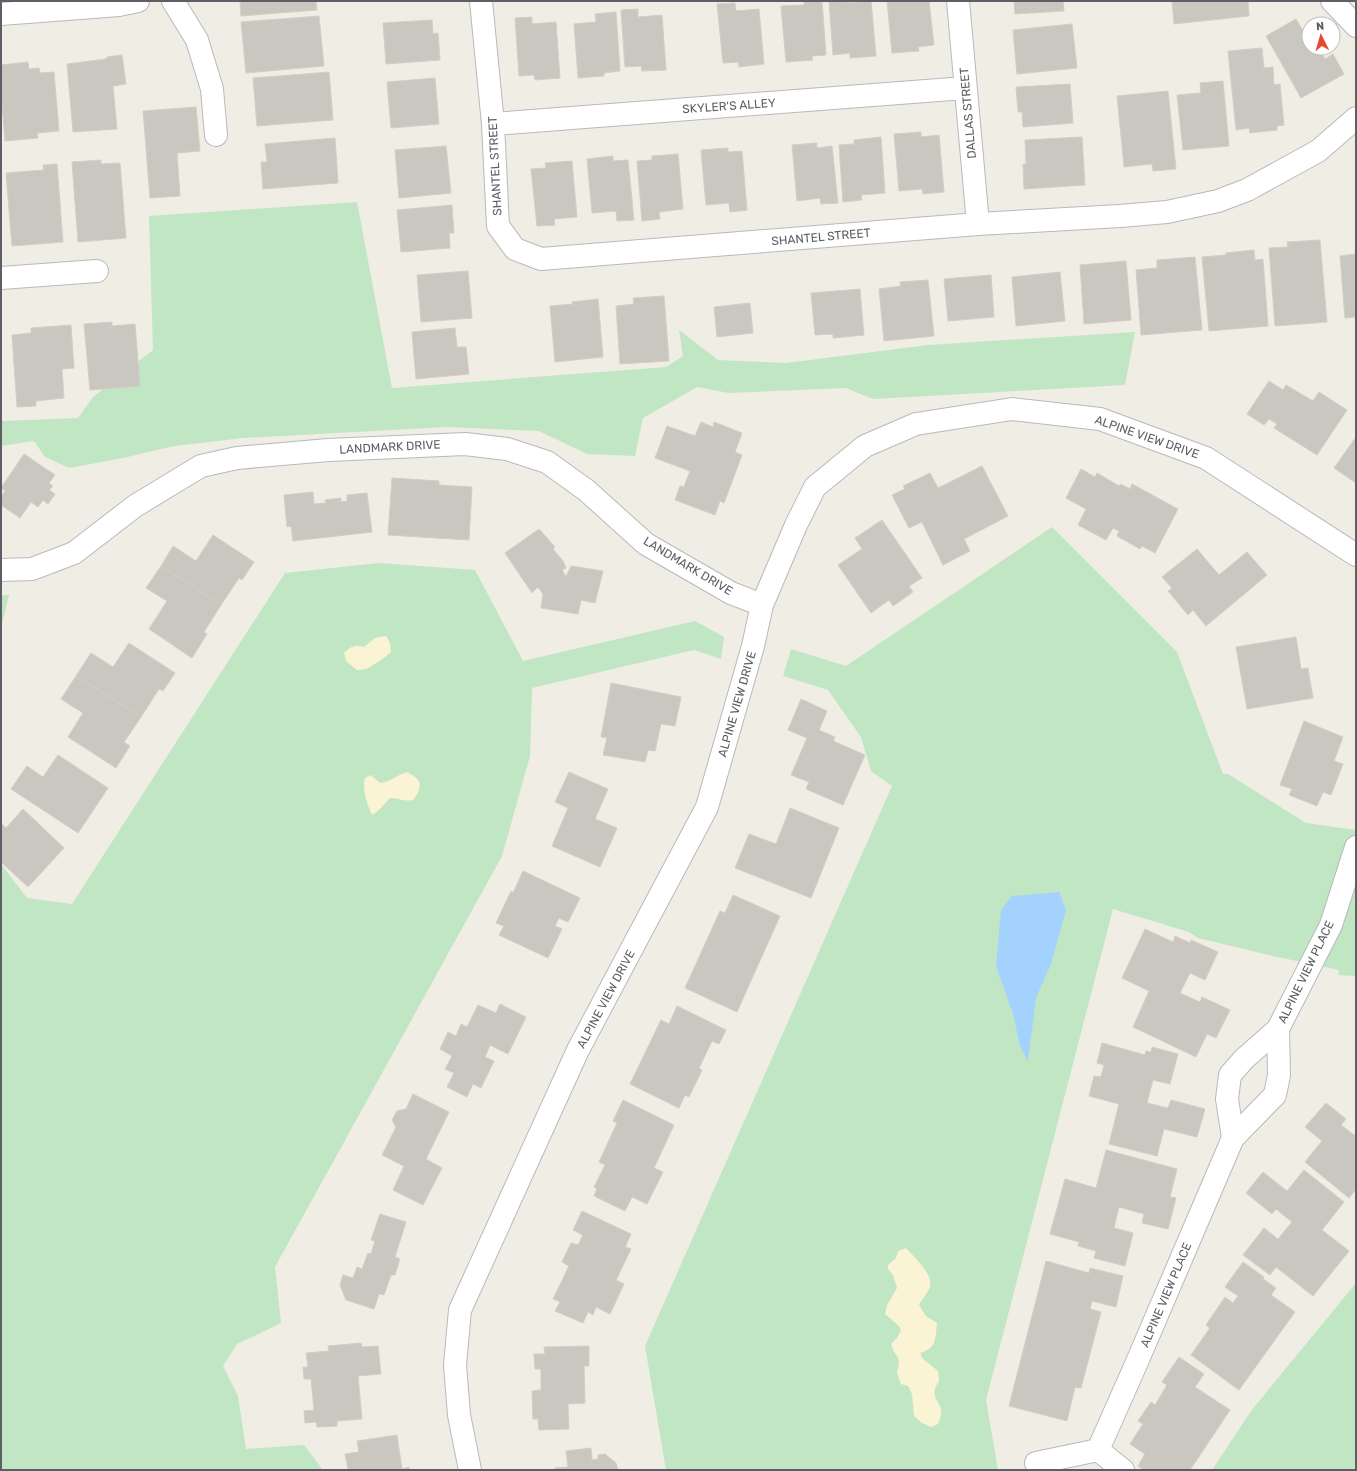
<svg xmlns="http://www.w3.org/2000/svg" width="1357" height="1471" viewBox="0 0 1357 1471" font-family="Rubik,sans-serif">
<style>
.green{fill:#c1e6c3}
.sand{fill:#faf3d4}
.water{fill:#a4d2fe}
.building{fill:#cac7c1;stroke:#d3cfc2}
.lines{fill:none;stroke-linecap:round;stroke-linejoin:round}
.minor-casing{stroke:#b7b9be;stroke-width:24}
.minor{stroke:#fff;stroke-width:22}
.labels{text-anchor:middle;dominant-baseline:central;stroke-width:3.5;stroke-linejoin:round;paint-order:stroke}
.street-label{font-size:12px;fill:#5c5f65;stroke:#fff}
</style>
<rect width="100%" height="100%" fill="#efede4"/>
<!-- green -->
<path class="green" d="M 357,202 L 392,388 L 666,367 L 683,356 L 679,330 L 718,360 L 786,363 L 928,345 L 1135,332 L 1125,385 L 873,399 L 846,388 L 729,393 L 697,387 L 643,418 L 635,456 L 587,454 L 539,431 L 447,427 L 243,438 L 174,446 L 123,458 L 69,468 L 45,457 L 34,441 L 1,446 L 1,420 L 3,421 L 78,418 L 93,397 L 153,350 L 149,216 Z
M 1052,527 L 1177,652 L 1223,774 L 1228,774 L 1306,823 L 1356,830 L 1356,976 L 1338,975 L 1339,970 L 1273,956 L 1198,938 L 1189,932 L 1113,909 L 986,1400 L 998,1470 L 666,1470 L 645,1346 L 892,786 L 871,771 L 861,737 L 828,690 L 783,676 L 791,649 L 846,666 Z
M 379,563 L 475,570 L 523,661 L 695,621 L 724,637 L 721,659 L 694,650 L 532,688 L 530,756 L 502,856 L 275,1267 L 281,1323 L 237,1344 L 223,1366 L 238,1396 L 246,1449 L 304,1445 L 323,1470 L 1,1470 L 1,864 L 27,898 L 72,904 L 285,573 Z
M 1,595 L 9,595 L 1,628 Z
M 1356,1283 L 1356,1470 L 1212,1470 L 1251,1411 Z"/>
<!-- sand -->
<path class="sand" d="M 386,636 L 390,643 L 391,652 C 387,656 383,658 378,662 C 369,667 368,670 357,670 L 346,661 L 344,653 C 351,646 355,645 364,647 L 375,638 Z
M 407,772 C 423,780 423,787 413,800 C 403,802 400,798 390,798 L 378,811 L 372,815 C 367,805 362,788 365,778 L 371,775 L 380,783 C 391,782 397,775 407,772 Z
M 906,1248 C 914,1257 933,1274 930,1286 C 929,1292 922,1299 919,1305 L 926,1316 L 937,1323 C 935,1339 937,1348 920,1353 L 923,1359 L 938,1371 L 939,1381 C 927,1399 943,1401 941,1414 C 941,1417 939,1421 938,1424 L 931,1427 L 922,1423 L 914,1416 L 912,1394 L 908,1386 L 901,1384 L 897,1373 L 899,1363 L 898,1357 L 894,1352 L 891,1344 L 897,1338 L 901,1330 L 898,1325 L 885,1314 L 887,1305 L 897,1288 L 893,1275 L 888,1269 L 888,1265 L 896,1258 L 898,1251 Z"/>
<!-- water -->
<path class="water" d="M 1059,892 L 1066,910 L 1051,964 L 1036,998 L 1028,1061 L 1020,1046 L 1013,1014 L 996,966 L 1001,910 L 1012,896 Z"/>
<!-- building -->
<path class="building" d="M 240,1 L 316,1 L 317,10 L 241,16 Z
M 804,1 L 822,1 L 826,55 L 812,56 L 813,60 L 786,62 L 781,6 L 804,5 Z
M 829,1 L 847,1 L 847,3 L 871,1 L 876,56 L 850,58 L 850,53 L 833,55 Z
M 887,1 L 929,1 L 934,45 L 918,47 L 919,51 L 892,53 Z
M 1014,1 L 1063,1 L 1064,11 L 1015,14 Z
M 1172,1 L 1248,1 L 1249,16 L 1174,24 Z
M 735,3 L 736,11 L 759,9 L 764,64 L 739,67 L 738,62 L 723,63 L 717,4 Z
M 638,9 L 638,17 L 662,15 L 666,70 L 642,71 L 641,66 L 625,67 L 621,10 Z
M 616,12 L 620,71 L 604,73 L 604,76 L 578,78 L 574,24 L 596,22 L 595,14 Z
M 319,16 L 324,66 L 246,73 L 241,22 Z
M 532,17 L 532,24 L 556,22 L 560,78 L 535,80 L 534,75 L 519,76 L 515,18 Z
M 1296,19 L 1309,41 L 1309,48 L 1319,48 L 1325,59 L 1333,54 L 1344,74 L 1301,98 L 1266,36 Z
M 432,20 L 433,34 L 438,33 L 440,60 L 386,64 L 383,23 Z
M 1072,24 L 1077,68 L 1017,74 L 1013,30 Z
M 1262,48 L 1264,68 L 1273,67 L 1274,85 L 1280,84 L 1284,125 L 1277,126 L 1277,130 L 1250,133 L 1249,128 L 1236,130 L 1228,51 Z
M 122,55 L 126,84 L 113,86 L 117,129 L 73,132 L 67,64 L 106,59 L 107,57 Z
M 28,62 L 29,69 L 39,68 L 40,73 L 54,72 L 59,131 L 37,133 L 38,138 L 5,141 L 1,92 L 1,65 Z
M 329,72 L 333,120 L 257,126 L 253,78 Z
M 435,78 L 439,124 L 391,128 L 387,82 Z
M 1223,81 L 1229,146 L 1183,150 L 1177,95 L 1201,93 L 1200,83 Z
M 1070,84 L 1073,123 L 1023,127 L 1022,112 L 1018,112 L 1016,87 Z
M 1168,91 L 1176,169 L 1153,171 L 1152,164 L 1124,167 L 1117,96 Z
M 196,107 L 200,151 L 177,153 L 180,196 L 150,198 L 143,111 Z
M 921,132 L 921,137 L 939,135 L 944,192 L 923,194 L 922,189 L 899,191 L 894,134 Z
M 881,137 L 885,193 L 861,195 L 862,200 L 843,202 L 839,145 L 854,144 L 854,140 Z
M 1082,137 L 1085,185 L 1024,189 L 1023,164 L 1026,164 L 1025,140 Z
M 335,138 L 338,183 L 263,189 L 261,162 L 267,162 L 265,144 Z
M 817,143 L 817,148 L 832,146 L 838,203 L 821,204 L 820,198 L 797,201 L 792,145 Z
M 446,146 L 451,193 L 399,198 L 395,150 Z
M 728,148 L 728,152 L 742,151 L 747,210 L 730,212 L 729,203 L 706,205 L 701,150 Z
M 678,154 L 683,209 L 659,212 L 660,219 L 642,221 L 637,161 L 652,160 L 652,156 Z
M 613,156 L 613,161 L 628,160 L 634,220 L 617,221 L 616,211 L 592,213 L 587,159 Z
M 101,160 L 101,164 L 120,163 L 126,238 L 78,242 L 72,162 Z
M 572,161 L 577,217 L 554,219 L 555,225 L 537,226 L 531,169 L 546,168 L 545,163 Z
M 57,164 L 63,242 L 12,246 L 6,173 L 44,170 L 43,165 Z
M 452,205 L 454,233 L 449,233 L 450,248 L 401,252 L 397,210 Z
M 1320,240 L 1327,322 L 1275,326 L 1269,248 L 1288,247 L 1287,242 Z
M 1254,250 L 1255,260 L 1263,259 L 1268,326 L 1209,331 L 1202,257 L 1226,255 L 1226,253 Z
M 1356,254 L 1356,317 L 1345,318 L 1340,256 Z
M 1195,257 L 1202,330 L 1141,335 L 1136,270 L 1157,268 L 1157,260 Z
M 1126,261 L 1131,320 L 1084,324 L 1080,265 Z
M 468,271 L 472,318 L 421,322 L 417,275 Z
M 1060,272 L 1065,321 L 1016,326 L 1012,277 Z
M 991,275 L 994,317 L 948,321 L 944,279 Z
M 928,280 L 934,336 L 884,341 L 879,289 L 901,286 L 900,282 Z
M 860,289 L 864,335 L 833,338 L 833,334 L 815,335 L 811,293 Z
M 664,296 L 669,361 L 620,364 L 616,306 L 634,304 L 633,298 Z
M 598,299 L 603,357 L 555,362 L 550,306 L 573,304 L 572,302 Z
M 750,303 L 753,333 L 717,337 L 714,307 Z
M 112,322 L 112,326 L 135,324 L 140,386 L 90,390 L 84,324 Z
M 71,325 L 74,368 L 62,369 L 64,398 L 36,401 L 36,406 L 17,407 L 12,335 L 31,333 L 31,328 Z
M 455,328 L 457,347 L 466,347 L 469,374 L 416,379 L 412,332 Z
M 1269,381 L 1283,390 L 1286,385 L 1313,401 L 1319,392 L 1347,410 L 1317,455 L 1274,428 L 1277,424 L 1269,419 L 1264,425 L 1247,414 Z
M 701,422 L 713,427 L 714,422 L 742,433 L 735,452 L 742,455 L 724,503 L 720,501 L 715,515 L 675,500 L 680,486 L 684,487 L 690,471 L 655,458 L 667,426 L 695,436 Z
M 1356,437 L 1356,483 L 1334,468 Z
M 24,454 L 55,475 L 49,483 L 53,486 L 49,490 L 55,494 L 48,504 L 43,500 L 38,507 L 31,502 L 20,518 L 1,505 L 1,497 L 5,491 L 1,488 Z
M 982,466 L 1008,516 L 964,539 L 970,551 L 943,565 L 922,522 L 909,528 L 892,495 L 905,489 L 903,486 L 930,473 L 938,488 Z
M 1081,469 L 1095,477 L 1097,473 L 1119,486 L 1120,484 L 1130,489 L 1132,484 L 1178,509 L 1155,553 L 1142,546 L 1140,549 L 1117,536 L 1119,531 L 1113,528 L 1106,540 L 1078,525 L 1086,509 L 1066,498 Z
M 392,478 L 439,481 L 439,485 L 472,487 L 469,540 L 388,535 Z
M 313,492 L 314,504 L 326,503 L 325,500 L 341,498 L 341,502 L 347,501 L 347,495 L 367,493 L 372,532 L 293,541 L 291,526 L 287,527 L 284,495 Z
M 882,520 L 922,578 L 909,586 L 913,592 L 893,606 L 889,600 L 871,613 L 838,565 L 862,549 L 855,538 Z
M 539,529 L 555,547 L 553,549 L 563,561 L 566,568 L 562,570 L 566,577 L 571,566 L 603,571 L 595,603 L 581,600 L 578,614 L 541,608 L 543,594 L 538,587 L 532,593 L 505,553 Z
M 213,535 L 254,562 L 242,580 L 239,578 L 221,605 L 161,566 L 173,546 L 196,561 Z
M 1197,549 L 1219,575 L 1247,552 L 1267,575 L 1206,626 L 1193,610 L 1188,615 L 1168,591 L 1172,588 L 1162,577 Z
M 161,566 L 221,605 L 204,632 L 207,634 L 192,658 L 149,629 L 167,601 L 146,588 Z
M 1296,637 L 1301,669 L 1308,668 L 1313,698 L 1247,709 L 1236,647 Z
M 129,643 L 175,673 L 163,691 L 159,689 L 141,717 L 76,676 L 91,653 L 113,667 Z
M 76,676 L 141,717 L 124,742 L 130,746 L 116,768 L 68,737 L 83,713 L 61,699 Z
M 611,683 L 681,697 L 675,726 L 661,724 L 655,751 L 648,750 L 645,762 L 603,755 L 607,738 L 601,737 Z
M 801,699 L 827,711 L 819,730 L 835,737 L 833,741 L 865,755 L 843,805 L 806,789 L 809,782 L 791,775 L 807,738 L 788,730 Z
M 1304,721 L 1343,737 L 1334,761 L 1343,764 L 1331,795 L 1323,792 L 1317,806 L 1289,795 L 1292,789 L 1280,785 Z
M 58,755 L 108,788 L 78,833 L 11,789 L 27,766 L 43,777 Z
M 569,772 L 608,789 L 595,819 L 617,828 L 600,867 L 552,846 L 568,808 L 555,802 Z
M 790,808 L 839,828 L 811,898 L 735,868 L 749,834 L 776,844 Z
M 23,809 L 64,848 L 28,887 L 1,862 L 1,823 L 6,828 Z
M 523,871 L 580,898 L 568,922 L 559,918 L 555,926 L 562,929 L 548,958 L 499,935 L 504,926 L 496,923 L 511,891 L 513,893 Z
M 733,895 L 780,916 L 737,1012 L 685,988 L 720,911 L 725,913 Z
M 1145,929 L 1173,942 L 1175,936 L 1190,943 L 1191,940 L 1218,952 L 1205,980 L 1190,973 L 1180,993 L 1200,1002 L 1202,997 L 1230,1010 L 1216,1038 L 1207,1034 L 1196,1057 L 1133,1027 L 1149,991 L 1122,978 Z
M 500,1004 L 526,1017 L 508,1054 L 490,1045 L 485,1057 L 494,1061 L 481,1088 L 473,1084 L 467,1097 L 447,1087 L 454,1073 L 445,1069 L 452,1056 L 440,1049 L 448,1032 L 456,1036 L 461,1024 L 467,1027 L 478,1005 L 496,1013 Z
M 677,1006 L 726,1030 L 719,1044 L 712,1041 L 699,1068 L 702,1070 L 689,1097 L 685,1095 L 679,1108 L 630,1084 L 661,1020 L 669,1024 Z
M 1102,1043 L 1145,1055 L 1146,1051 L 1151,1052 L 1152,1047 L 1178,1054 L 1170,1084 L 1153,1080 L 1147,1103 L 1168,1108 L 1171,1100 L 1205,1109 L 1197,1137 L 1164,1129 L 1157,1156 L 1109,1144 L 1119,1104 L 1089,1096 L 1094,1076 L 1101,1077 L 1104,1065 L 1097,1063 Z
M 413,1094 L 449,1112 L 426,1159 L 442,1168 L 423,1205 L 393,1190 L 404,1166 L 382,1155 L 396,1127 L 392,1120 L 397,1111 L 406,1109 Z
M 623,1100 L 674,1125 L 654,1168 L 663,1172 L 647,1204 L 632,1197 L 625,1211 L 594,1196 L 597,1189 L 594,1187 L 605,1165 L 599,1162 L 617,1123 L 613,1121 Z
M 1326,1103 L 1346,1119 L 1341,1125 L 1354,1135 L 1356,1133 L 1356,1189 L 1349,1198 L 1305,1162 L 1322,1141 L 1305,1127 Z
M 1106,1150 L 1177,1169 L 1170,1197 L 1176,1198 L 1168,1229 L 1142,1223 L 1144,1214 L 1119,1207 L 1114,1228 L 1133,1233 L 1125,1266 L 1094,1258 L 1096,1251 L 1078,1246 L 1079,1242 L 1050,1234 L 1065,1179 L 1096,1188 Z
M 1304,1170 L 1344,1202 L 1322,1230 L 1349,1251 L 1313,1296 L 1276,1267 L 1270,1275 L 1243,1255 L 1264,1228 L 1278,1239 L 1292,1222 L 1276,1209 L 1272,1214 L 1246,1193 L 1263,1172 L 1287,1191 Z
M 582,1211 L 631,1234 L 625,1247 L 631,1249 L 616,1280 L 624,1284 L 610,1314 L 596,1307 L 593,1315 L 588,1312 L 583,1323 L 555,1311 L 560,1302 L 553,1299 L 569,1266 L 562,1262 L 571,1243 L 578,1245 L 583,1235 L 573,1230 Z
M 380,1214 L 406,1222 L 395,1257 L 400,1259 L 395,1275 L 391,1275 L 384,1295 L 379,1294 L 374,1309 L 346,1300 L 340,1285 L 343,1275 L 353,1278 L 357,1267 L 362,1269 L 368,1253 L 371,1254 L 375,1241 L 371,1240 Z
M 1046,1261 L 1089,1273 L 1090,1268 L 1123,1276 L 1116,1307 L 1092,1301 L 1090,1309 L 1101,1312 L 1081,1388 L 1075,1387 L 1067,1421 L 1009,1406 Z
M 1243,1262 L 1264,1277 L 1263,1279 L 1276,1288 L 1271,1295 L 1295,1312 L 1239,1390 L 1191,1355 L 1210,1328 L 1206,1325 L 1225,1297 L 1233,1303 L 1238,1296 L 1225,1287 Z
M 361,1343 L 362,1347 L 378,1346 L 381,1374 L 358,1376 L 362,1419 L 337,1421 L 337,1426 L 317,1427 L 316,1422 L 305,1423 L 304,1411 L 314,1410 L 311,1379 L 304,1379 L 303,1367 L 308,1367 L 306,1353 L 329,1351 L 328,1346 Z
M 589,1346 L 589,1366 L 584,1366 L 585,1403 L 568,1404 L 569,1429 L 539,1430 L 538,1419 L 533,1419 L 532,1391 L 541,1390 L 541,1369 L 535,1369 L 534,1354 L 545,1354 L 544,1347 Z
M 1179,1357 L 1204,1374 L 1195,1387 L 1230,1410 L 1190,1470 L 1144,1470 L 1138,1466 L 1145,1454 L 1130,1444 L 1143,1424 L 1138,1421 L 1151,1402 L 1155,1405 L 1167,1385 L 1162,1382 Z
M 397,1435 L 402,1469 L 409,1467 L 409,1470 L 348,1470 L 345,1454 L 359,1452 L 357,1441 Z
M 591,1448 L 592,1460 L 598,1459 L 598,1455 L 605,1454 L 616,1463 L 618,1470 L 555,1470 L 555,1468 L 568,1467 L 566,1451 Z"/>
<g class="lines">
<defs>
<path id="minor" d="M 173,1 L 197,40 L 212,89 L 216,135
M 481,1 L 493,124 L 498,226 L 515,249 L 541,259 L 978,224 L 1120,216 L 1167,212 L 1218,201 L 1247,190 L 1318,151 L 1356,118
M 958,1 L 978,224
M 1332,1 L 1356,26
M 1,14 L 119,5 L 138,1
M 493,124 L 965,88
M 1,278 L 97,271
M 1,570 L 32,569 L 74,553 L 135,506 L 201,466 L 237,458 L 328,450 L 465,444 L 507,449 L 547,462 L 586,490 L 646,544 L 731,593 L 762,605
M 1233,1138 L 1227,1099 L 1230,1075 L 1244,1059 L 1278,1029 L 1331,925 L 1356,847
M 1098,1450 L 1123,1470
M 1036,1463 L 1098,1450 L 1137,1362 L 1233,1138 L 1275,1095 L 1279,1075 L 1278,1029
M 470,1470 L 459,1415 L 455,1365 L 460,1310 L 578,1050 L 707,807 L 753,646 L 762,605 L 796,525 L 815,487 L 865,446 L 916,424 L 1012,409 L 1100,419 L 1206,458 L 1356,555"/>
</defs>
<!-- minor casing -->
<use href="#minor" class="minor-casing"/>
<!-- minor -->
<use href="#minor" class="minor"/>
</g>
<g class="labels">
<!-- street labels -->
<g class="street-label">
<text transform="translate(729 106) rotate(-4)">SKYLER'S ALLEY</text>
<text transform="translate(968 113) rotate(-95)">DALLAS STREET</text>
<text transform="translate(495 166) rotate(-93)">SHANTEL STREET</text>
<text transform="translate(821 237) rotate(-5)">SHANTEL STREET</text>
<text transform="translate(1147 437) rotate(19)">ALPINE VIEW DRIVE</text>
<text transform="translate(390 447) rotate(-3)">LANDMARK DRIVE</text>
<text transform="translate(688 566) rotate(31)">LANDMARK DRIVE</text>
<text transform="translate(737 704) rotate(-74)">ALPINE VIEW DRIVE</text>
<text transform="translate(1306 972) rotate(-64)">ALPINE VIEW PLACE</text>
<text transform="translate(606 999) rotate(-62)">ALPINE VIEW DRIVE</text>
<text transform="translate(1166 1295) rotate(-67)">ALPINE VIEW PLACE</text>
</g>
</g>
<!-- border -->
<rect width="1357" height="1471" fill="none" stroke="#5c5f65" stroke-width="4"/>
<!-- north arrow -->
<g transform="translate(1321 36) rotate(355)"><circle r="19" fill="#ffffff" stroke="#bebfc1"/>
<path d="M0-3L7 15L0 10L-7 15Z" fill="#e84830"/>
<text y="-6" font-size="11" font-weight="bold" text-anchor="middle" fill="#5c5f65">N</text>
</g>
</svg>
